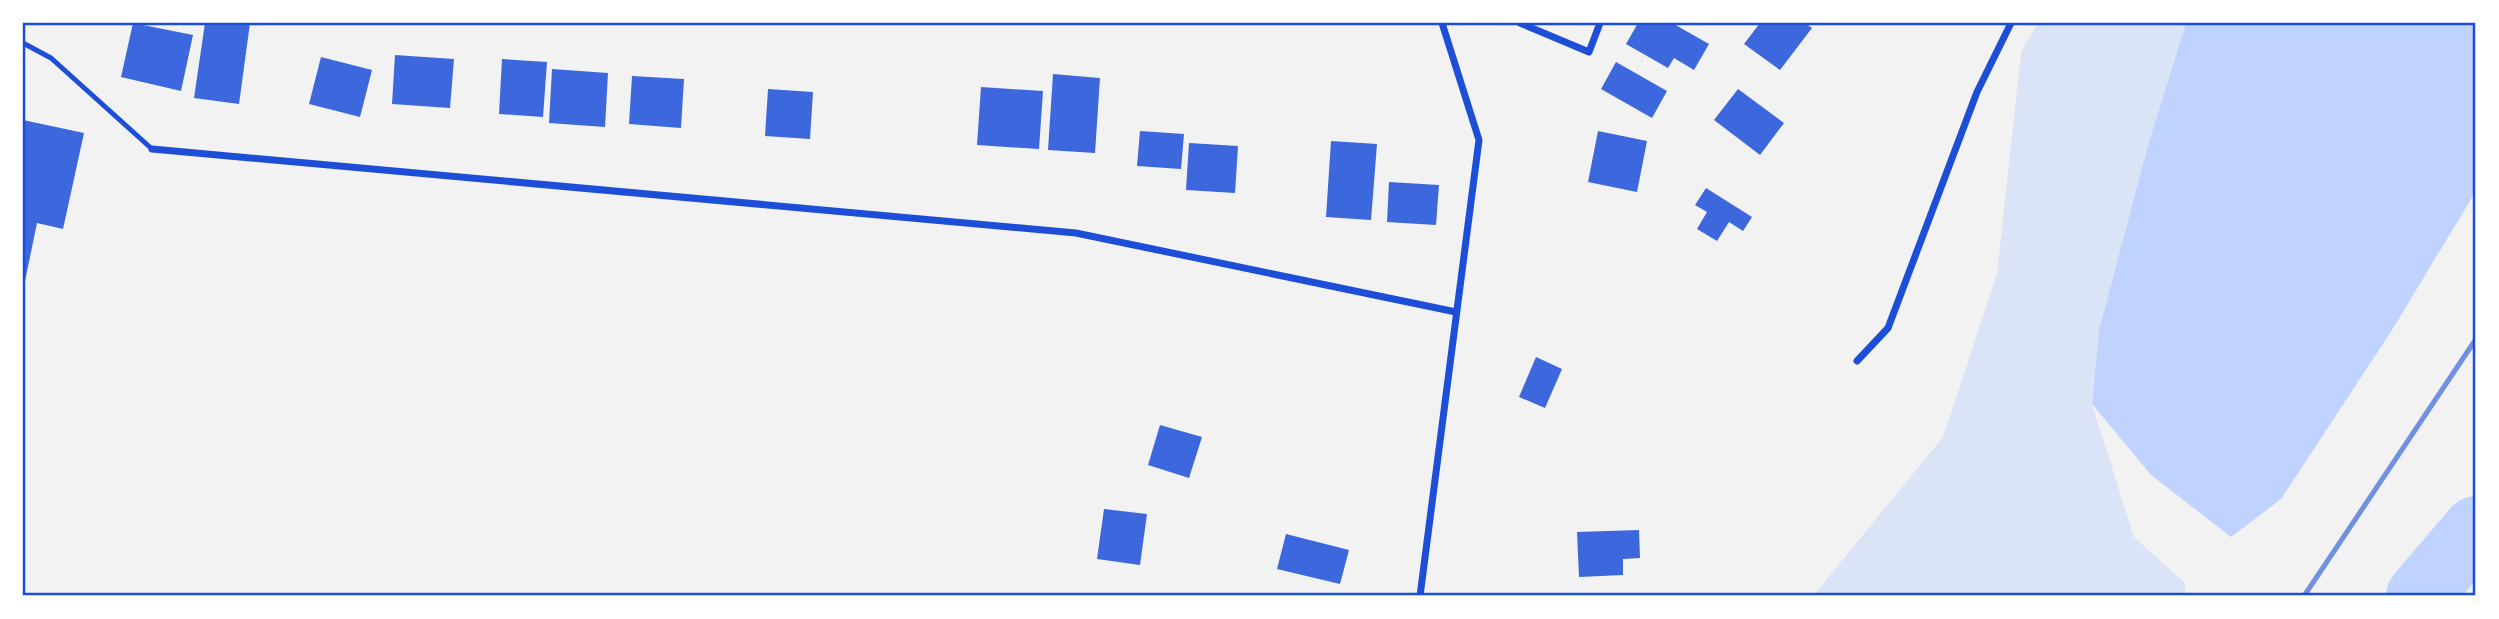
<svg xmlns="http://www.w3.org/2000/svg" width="2499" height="619" viewBox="0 0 2499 619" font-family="'Work Sans',sans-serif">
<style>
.green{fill:#dbe4f7}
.water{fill:#bfd3fe}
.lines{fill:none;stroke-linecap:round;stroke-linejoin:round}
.river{stroke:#bfd3fe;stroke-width:66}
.building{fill:#3d67dc}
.service{stroke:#1d4ed8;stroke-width:5}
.minor{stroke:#1d4ed8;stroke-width:7}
.rail{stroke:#7290e2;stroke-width:5}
.neatline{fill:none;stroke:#1d4ed8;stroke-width:2.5}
</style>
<rect width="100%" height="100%" fill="#f2f2f2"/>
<!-- green -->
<path class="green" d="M 2038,23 L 2186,23 L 2148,145 L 2099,330 L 2092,404 L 2134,537 L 2185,583 L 2185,596 L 1813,596 L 1943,437 L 1997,274 L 2021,52 Z"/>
<!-- water -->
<path class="water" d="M 2186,23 L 2476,23 L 2476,191 L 2392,330 L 2281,499 L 2231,537 L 2151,475 L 2092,404 L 2099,330 L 2148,145 Z"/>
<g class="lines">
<!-- river -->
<path class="river" d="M 2419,596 L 2476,529"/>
</g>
<!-- building -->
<path class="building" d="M 133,23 L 193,35 L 181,91 L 121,77 Z
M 205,23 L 250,23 L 239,104 L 194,98 Z
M 1638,23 L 1672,23 L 1709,44 L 1694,70 L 1674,58 L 1668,68 L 1626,44 Z
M 1760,23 L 1805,23 L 1812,28 L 1780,70 L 1744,44 Z
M 395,55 L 454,59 L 450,108 L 392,104 Z
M 321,57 L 372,70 L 360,117 L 309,104 Z
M 502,59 L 547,62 L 543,117 L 499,114 Z
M 1616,62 L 1667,91 L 1652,118 L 1601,89 Z
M 552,69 L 608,73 L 605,127 L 549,123 Z
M 1053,74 L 1100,78 L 1095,153 L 1048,150 Z
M 632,76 L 684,79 L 681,128 L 629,124 Z
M 981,87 L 1043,91 L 1039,149 L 977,145 Z
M 768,89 L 813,92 L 810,139 L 765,136 Z
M 1738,89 L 1784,123 L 1760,155 L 1714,120 Z
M 23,120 L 84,133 L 63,229 L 37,223 L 24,286 Z
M 1140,131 L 1184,134 L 1181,169 L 1137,166 Z
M 1598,131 L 1647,141 L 1637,192 L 1588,182 Z
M 1331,141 L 1377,144 L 1371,220 L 1326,217 Z
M 1189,143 L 1238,146 L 1235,193 L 1186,190 Z
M 1389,182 L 1439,185 L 1436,225 L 1387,222 Z
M 1706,188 L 1752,217 L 1743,231 L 1729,222 L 1717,241 L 1697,229 L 1707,212 L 1695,205 Z
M 1536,357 L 1562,369 L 1545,408 L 1519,397 Z
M 1160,425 L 1202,437 L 1189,478 L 1148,465 Z
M 1104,509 L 1147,514 L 1140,565 L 1097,559 Z
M 1639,530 L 1640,558 L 1623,559 L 1623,575 L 1579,577 L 1577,532 Z
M 1286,534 L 1349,550 L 1340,584 L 1277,569 Z"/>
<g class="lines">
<!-- service -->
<path class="service" d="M 23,43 L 51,58 L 152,149"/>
<!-- minor -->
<path class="minor" d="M 1520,23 L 1589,52 L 1600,23
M 152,149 L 1076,233 L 1456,312
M 1857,361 L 1888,328 L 1977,92 L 2011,23
M 1420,596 L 1479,140 L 1442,23"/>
<!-- rail -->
<path class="rail" d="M 2304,596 L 2476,339"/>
</g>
<!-- border -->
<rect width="2499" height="619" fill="none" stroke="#ffffff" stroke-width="49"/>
<rect x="24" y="24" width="2450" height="570" class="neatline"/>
</svg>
